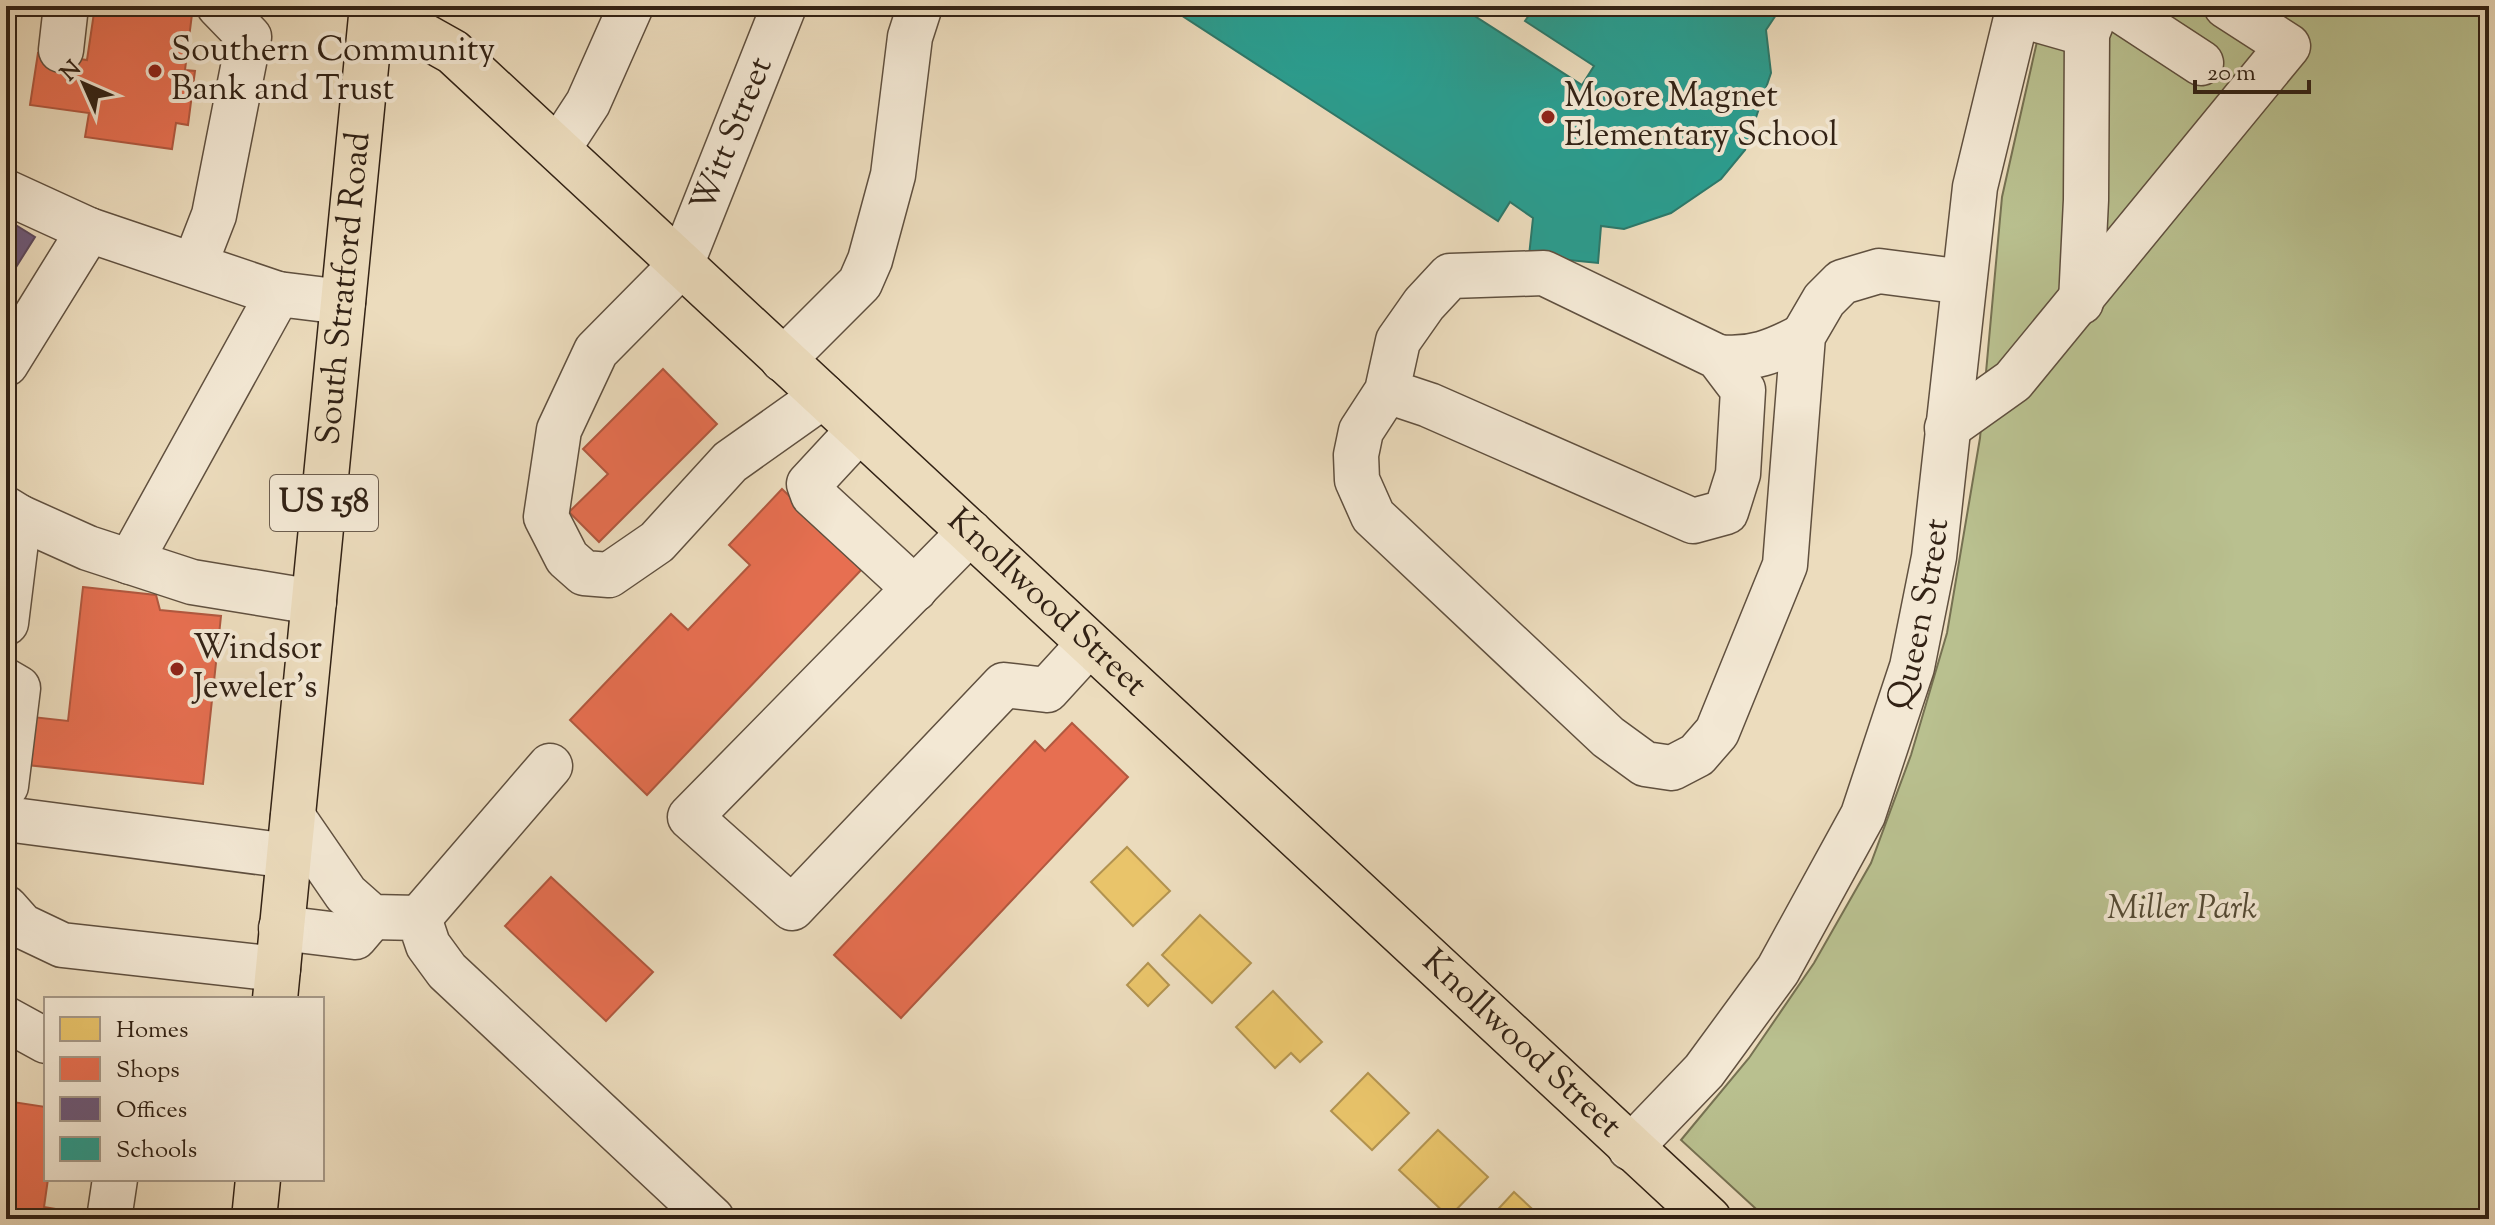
<svg xmlns="http://www.w3.org/2000/svg" width="2495" height="1225" viewBox="0 0 2495 1225" font-family="'Sorts Mill Goudy',serif">
<style>
.green{fill:#b9c08f;stroke:#767152;stroke-width:2}
.homes{fill:#e9c46a;stroke:#b29350;stroke-width:2}
.shops{fill:#e76f51;stroke:#b1583f;stroke-width:2}
.offices{fill:#6d597a;stroke:#5b485c;stroke-width:2}
.schools{fill:#2a9d8f;stroke:#2c786a;stroke-width:2}
.lines{fill:none;stroke-linecap:round;stroke-linejoin:round}
.minor-casing{stroke:#60503f;stroke-width:47}
.major-casing{stroke:#322215;stroke-width:47}
.minor{stroke:#f3e8d4;stroke-width:44}
.major{stroke:#ecdcbd;stroke-width:44}
.poi-dot{fill:#8f2418;stroke:#f3e8d4;stroke-width:3}
.labels{text-anchor:middle;dominant-baseline:central;stroke-width:8;stroke-linejoin:round;paint-order:stroke}
.shield{fill:#f3e8d4;stroke:#6c5d4e;stroke-width:2}
.shield-label{font-size:32px;font-weight:bold;fill:#322215}
.poi-label{font-size:34px;fill:#322215;stroke:#f3e8d4;text-anchor:start}
.street-label{font-size:34px;fill:#322215;stroke:#f3e8d4}
.park-label{font-size:34px;font-style:italic;fill:#544a34;stroke:#f3e8d4}
</style>
<rect width="100%" height="100%" fill="#ecdcbd"/>
<filter id="stains"><feTurbulence type="fractalNoise" baseFrequency=".0025" numOctaves="4"/><feColorMatrix values="0 0 0 0 .2 0 0 0 0 .09 0 0 0 0 .02 0 0 0 .5 -.17"/></filter>
<radialGradient id="worn" r=".72"><stop offset=".6" stop-color="#630" stop-opacity="0"/><stop offset="1" stop-color="#630" stop-opacity=".3"/></radialGradient>
<!-- green -->
<path class="green" d="M 2045,6 L 2489,6 L 2489,1219 L 1767,1219 L 1681,1140 L 1749,1058 L 1814,963 L 1871,863 L 1911,755 L 1947,633 L 1980,438 L 2002,197 Z"/>
<!-- homes -->
<path class="homes" d="M 1127,847 L 1170,891 L 1133,926 L 1091,882 Z
M 1200,915 L 1251,963 L 1212,1003 L 1162,955 Z
M 1148,963 L 1169,985 L 1148,1006 L 1127,985 Z
M 1273,991 L 1322,1042 L 1300,1062 L 1291,1053 L 1275,1068 L 1236,1027 Z
M 1368,1073 L 1409,1113 L 1372,1150 L 1331,1111 Z
M 1438,1130 L 1488,1177 L 1449,1217 L 1399,1170 Z
M 1514,1192 L 1543,1219 L 1489,1219 Z"/>
<!-- shops -->
<path class="shops" d="M 95,6 L 193,6 L 185,70 L 195,71 L 188,125 L 176,123 L 172,149 L 85,137 L 89,113 L 30,105 L 38,53 L 87,60 Z
M 663,369 L 717,424 L 599,542 L 569,512 L 608,474 L 583,449 Z
M 782,489 L 864,567 L 647,795 L 570,720 L 671,614 L 688,630 L 750,565 L 729,545 Z
M 83,587 L 156,595 L 160,610 L 221,616 L 203,784 L 18,764 L 24,716 L 68,721 Z
M 1072,723 L 1128,777 L 901,1018 L 834,955 L 1035,741 L 1045,751 Z
M 551,877 L 653,972 L 606,1021 L 505,926 Z
M 6,1101 L 46,1107 L 48,1179 L 44,1207 L 62,1210 L 61,1219 L 6,1219 Z"/>
<!-- offices -->
<path class="offices" d="M 6,219 L 35,237 L 6,283 Z"/>
<!-- schools -->
<path class="schools" d="M 1167,6 L 1459,6 L 1582,85 L 1594,66 L 1525,21 L 1535,6 L 1782,6 L 1766,30 L 1771,73 L 1745,150 L 1721,179 L 1671,213 L 1624,229 L 1601,226 L 1598,263 L 1529,256 L 1533,218 L 1510,202 L 1498,221 Z"/>
<g class="lines">
<defs>
<g id="minor">
<path d="M 784,6 L 681,265 L 596,351 L 559,430 L 546,517 L 567,558 L 584,573 L 609,575 L 657,542 L 730,462 L 823,396"/>
<path d="M 2114,6 L 2201,63"/>
<path d="M 2017,14 L 2087,34"/>
<path d="M 61,50 L 66,6"/>
<path d="M 558,149 L 588,103 L 631,6"/>
<path d="M 6,192 L 89,230 L 6,364"/>
<path d="M 89,230 L 278,294"/>
<path d="M 195,264 L 214,215 L 249,37 L 219,6"/>
<path d="M 2081,302 L 2086,200 L 2087,34 L 2098,6"/>
<path d="M 1718,357 C 1751,361 1775,351 1803,336"/>
<path d="M 783,360 L 860,283 L 870,260 L 893,175 L 910,37 L 920,6"/>
<path d="M 1387,391 L 1429,405 L 1693,521 L 1726,512 L 1738,474 L 1743,390 L 1718,357 L 1544,273 L 1450,276 L 1424,304 L 1398,341 L 1387,391 L 1361,431 L 1356,455 L 1357,480 L 1373,516 L 1608,737 L 1645,764 L 1672,768 L 1697,755 L 1717,732 L 1785,565 L 1803,336 L 1824,300 L 1842,282 L 1879,271 L 1964,282"/>
<path d="M 1947,428 L 2013,381 L 2288,46 L 2226,6"/>
<path d="M 859,430 L 809,484 L 813,495 L 915,589"/>
<path d="M 6,509 L 19,517 L 6,623"/>
<path d="M 19,517 L 88,548 L 192,582 L 314,602"/>
<path d="M 970,532 L 690,817 L 792,908 L 1004,685 L 1047,690 L 1089,644"/>
<path d="M 130,562 L 278,294 L 343,302"/>
<path d="M 6,681 L 18,688 L 6,786"/>
<path d="M 293,817 L 346,894 L 372,917 L 419,918 L 428,945 L 447,971 L 712,1219"/>
<path d="M 6,819 L 289,856"/>
<path d="M 6,908 L 22,926 L 62,945 L 278,969"/>
<path d="M 419,918 L 550,766"/>
<path d="M 281,928 L 355,937 L 372,917"/>
<path d="M 6,1019 L 46,1041"/>
<path id="s1" d="M 1630,1148 L 1704,1071 L 1778,970 L 1863,815 L 1912,667 L 1934,557 L 1975,187 L 2019,6"/>
<path d="M 109,1219 L 115,1179"/>
</g>
<g id="major">
<path id="s2" d="M 371,6 L 453,52 L 1709,1219"/>
<path id="s3" d="M 275,999 L 372,6"/>
<path d="M 254,1219 L 258,1179"/>
</g>
</defs>
<!-- minor casing -->
<use href="#minor" class="minor-casing"/>
<!-- major casing -->
<use href="#major" class="major-casing"/>
<!-- minor -->
<use href="#minor" class="minor"/>
<!-- major -->
<use href="#major" class="major"/>
</g>
<!-- markers -->
<g class="poi-dot">
<circle cx="155" cy="71" r="8"/>
<circle cx="1548" cy="117" r="8"/>
<circle cx="177" cy="669" r="8"/>
</g>
<g class="labels">
<!-- shield labels -->
<rect class="shield" x="270" y="475" width="108" height="56" rx="6"/>
<g class="shield-label">
<text x="324" y="503">US 158</text>
</g>
<!-- poi labels -->
<g class="poi-label">
<text x="171" y="51">Southern Community<tspan x="171" dy="39">Bank and Trust</tspan></text>
<text x="1564" y="97">Moore Magnet<tspan x="1564" dy="39">Elementary School</tspan></text>
<text x="193" y="649">Windsor<tspan x="193" dy="39">Jeweler's</tspan></text>
</g>
<!-- street labels -->
<g class="street-label">
<text transform="translate(733 135) rotate(-68)">Witt Street</text>
<text stroke="none"><textPath href="#s3" startOffset="714">South Stratford Road</textPath></text>
<text stroke="none"><textPath href="#s2" startOffset="904">Knollwood Street</textPath></text>
<text stroke="none"><textPath href="#s1" startOffset="618">Queen Street</textPath></text>
<text stroke="none"><textPath href="#s2" startOffset="1552">Knollwood Street</textPath></text>
</g>
<!-- park labels -->
<g class="park-label">
<text x="2182" y="909">Miller Park</text>
</g>
</g>
<!-- margin -->
<rect width="2495" height="1225" fill="none" stroke="#ecdcbd" stroke-width="32"/>
<rect x="8" y="8" width="2479" height="1209" fill="none" stroke="#322215" stroke-width="4"/>
<rect x="16" y="16" width="2463" height="1193" fill="none" stroke="#322215" stroke-width="2"/>
<!-- legend -->
<rect x="44" y="997" width="280" height="184" fill="#f3e8d4" stroke="#a69988" stroke-width="2"/>
<rect x="60" y="1017" width="40" height="24" fill="#e9c46a" stroke="#a69988" stroke-width="2"/>
<text x="116" y="1037" font-size="24" fill="#322215">Homes</text>
<rect x="60" y="1057" width="40" height="24" fill="#e76f51" stroke="#a69988" stroke-width="2"/>
<text x="116" y="1077" font-size="24" fill="#322215">Shops</text>
<rect x="60" y="1097" width="40" height="24" fill="#6d597a" stroke="#a69988" stroke-width="2"/>
<text x="116" y="1117" font-size="24" fill="#322215">Offices</text>
<rect x="60" y="1137" width="40" height="24" fill="#2a9d8f" stroke="#a69988" stroke-width="2"/>
<text x="116" y="1157" font-size="24" fill="#322215">Schools</text>
<!-- north arrow -->
<g transform="translate(84 84) rotate(315)" stroke="#f3e8d4" stroke-width="6" paint-order="stroke">
<path d="M0-6L14 30L0 20L-14 30Z" fill="#322215"/>
<text y="-12" font-size="22" font-weight="bold" text-anchor="middle" fill="#322215">N</text>
</g>
<!-- scale -->
<path d="M2195 80v12h114v-12" fill="none" stroke="#322215" stroke-width="4"/>
<text x="2207" y="80" font-size="24" fill="#322215" stroke="#f3e8d4" stroke-width="6" paint-order="stroke">20 m</text>
<rect width="100%" height="100%" filter="url(#stains)"/>
<rect width="100%" height="100%" fill="url(#worn)"/>
</svg>
